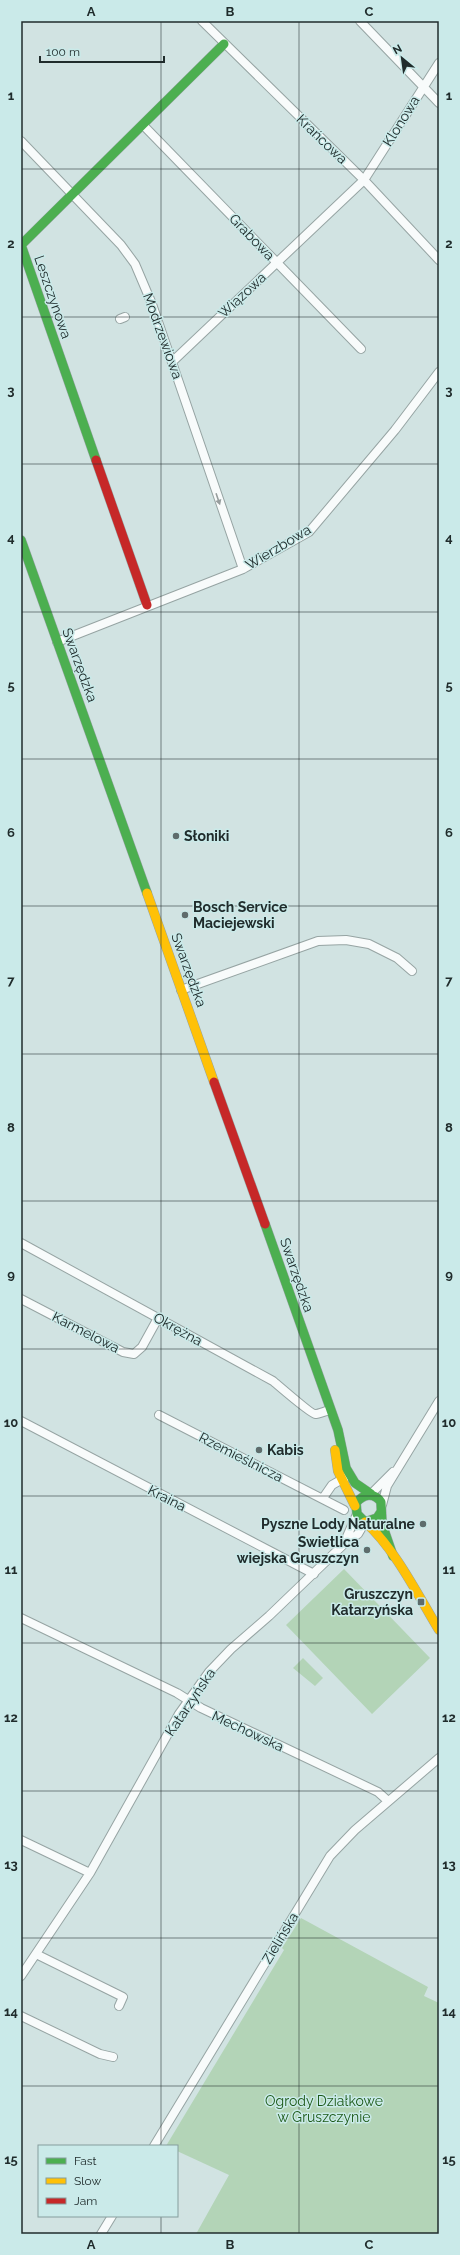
<svg xmlns="http://www.w3.org/2000/svg" width="460" height="2255" viewBox="0 0 460 2255" font-family="Raleway,sans-serif">
<style>
.green{fill:#b3d4b7}
.lines{fill:none;stroke-linecap:round;stroke-linejoin:round}
.street-casing{stroke:#96a4a3;stroke-width:10}
.fast-casing{stroke:#96a4a3;stroke-width:10}
.slow-casing{stroke:#96a4a3;stroke-width:10}
.jam-casing{stroke:#96a4a3;stroke-width:10}
.street{stroke:#f8fbfb;stroke-width:8}
.fast{stroke:#4caf50;stroke-width:9}
.slow{stroke:#ffc107;stroke-width:9}
.jam{stroke:#c62828;stroke-width:9}
.oneway{fill:#979e9e}
.grid{fill:none;stroke:#202c2c;stroke-width:1;stroke-opacity:0.55}
.poi-dot{fill:#5e6c6c;stroke:#caeae9;stroke-width:1.5}
.labels{text-anchor:middle;dominant-baseline:central;stroke-width:3;stroke-linejoin:round;paint-order:stroke}
.street-label{font-size:14px;fill:#202c2c;stroke:#caeae9}
.poi-label{font-size:14px;font-weight:bold;fill:#202c2c;stroke:#caeae9;text-anchor:start}
.park-label{font-size:14px;fill:#1c5917;stroke:#caeae9}
.neatline{fill:none;stroke:#202c2c;stroke-width:1.5}
.grid-label{font-size:13px;text-anchor:middle;font-weight:bold;fill:#202c2c}
</style>
<rect width="100%" height="100%" fill="#d1e3e2"/>
<!-- green -->
<path class="green" d="M 344,1569 L 430,1658 L 372,1714 L 286,1625 Z
M 303,1658 L 323,1678 L 315,1686 L 293,1668 Z
M 301,1918 L 428,1987 L 424,1996 L 439,2003 L 439,2234 L 196,2234 L 229,2175 L 177,2151 L 177,2146 L 166,2146 L 284,1950 L 282,1948 Z"/>
<g class="lines">
<defs>
<path id="street" d="M 202,21 L 364,180 L 439,260
M 360,21 L 439,103
M 143,125 L 361,349
M 21,141 L 121,245 L 135,264 L 152,304 L 243,569
M 120,319 L 125,317
M 173,361 L 364,180 L 439,63
M 57,642 L 243,569 L 309,532 L 395,430 L 439,372
M 181,990 L 318,941 L 346,940 L 369,944 L 397,958 L 412,971
M 21,1243 L 273,1381 C 279,1386 311,1414 315,1414 C 319,1414 325,1411 330,1410
M 21,1299 L 123,1352 L 134,1354 L 142,1347 L 158,1318
M 159,1415 L 344,1510
M 21,1421 L 314,1574
M 371,1494 L 393,1472
M 323,1498 L 332,1485 L 346,1477
M 382,1505 L 387,1486 L 439,1401
M 345,1541 L 357,1514
M 21,1618 L 177,1693 L 201,1708 L 378,1792 L 388,1801
M 21,1840 L 90,1873
M 36,1954 L 123,1997 L 119,2006
M 21,1976 L 90,1873 L 179,1714 L 209,1672 L 231,1649 L 269,1616 L 344,1544 L 358,1534 L 365,1522
M 21,2016 L 100,2054 L 113,2057
M 154,2146 L 330,1856 L 355,1830 L 439,1758
M 101,2234 L 112,2216"/>
<path id="fast" d="M 96,460 L 21,245 L 224,44
M 21,540 L 147,893
M 265,1224 L 338,1430 L 346,1468 L 355,1483 L 371,1494
M 381,1512 L 377,1518 L 365,1522 L 357,1514 L 356,1503 C 363,1494 374,1492 381,1502 L 382,1524 L 393,1556"/>
<path id="slow" d="M 147,893 L 214,1082
M 335,1450 L 338,1471 L 355,1506
M 365,1522 C 394,1547 419,1597 439,1630"/>
<path id="jam" d="M 96,460 L 147,605
M 214,1082 L 265,1224"/>
</defs>
<!-- street casing -->
<use href="#street" class="street-casing"/>
<!-- fast casing -->
<use href="#fast" class="fast-casing"/>
<!-- slow casing -->
<use href="#slow" class="slow-casing"/>
<!-- jam casing -->
<use href="#jam" class="jam-casing"/>
<!-- street -->
<use href="#street" class="street"/>
<!-- fast -->
<use href="#fast" class="fast"/>
<!-- slow -->
<use href="#slow" class="slow"/>
<!-- jam -->
<use href="#jam" class="jam"/>
</g>
<!-- one-way arrows -->
<defs><path id="oneway-solid" d="M-6-.8H1V-3.2L6.5 0L1 3.2V.8H-6Z"/></defs>
<use class="oneway" href="#oneway-solid" transform="translate(218 499) rotate(71)"/>
<!-- grid -->
<path class="grid" d="M 161,21 L 161,2146M 299,21 L 299,2234M 21,169 L 439,169M 21,317 L 439,317M 21,464 L 439,464M 21,612 L 439,612M 21,759 L 439,759M 21,906 L 439,906M 21,1054 L 439,1054M 21,1201 L 439,1201M 21,1349 L 439,1349M 21,1496 L 439,1496M 21,1643 L 439,1643M 21,1791 L 439,1791M 21,1938 L 439,1938M 21,2086 L 439,2086M 161,2216 L 161,2234"/>
<!-- markers -->
<g class="poi-dot">
<circle cx="176" cy="836" r="4"/>
<circle cx="185" cy="915" r="4"/>
<circle cx="259" cy="1450" r="4"/>
<circle cx="423" cy="1524" r="4"/>
<circle cx="367" cy="1550" r="4"/>
<rect x="417" y="1598" width="8" height="8" rx="2"/>
</g>
<g class="labels">
<!-- street labels -->
<g class="street-label">
<text transform="translate(401 121) rotate(-58)">Klonowa</text>
<text transform="translate(322 139) rotate(44)">Krańcowa</text>
<text transform="translate(252 237) rotate(46)">Grabowa</text>
<text transform="translate(242 295) rotate(-43)">Wiązowa</text>
<text transform="translate(53 297) rotate(71)">Leszczynowa</text>
<text transform="translate(163 336) rotate(70)">Modrzewiowa</text>
<text transform="translate(278 547) rotate(-31)">Wierzbowa</text>
<text transform="translate(80 665) rotate(70)">Swarzędzka</text>
<text transform="translate(189 970) rotate(70)">Swarzędzka</text>
<text transform="translate(297 1275) rotate(71)">Swarzędzka</text>
<text transform="translate(178 1329) rotate(29)">Okrężna</text>
<text transform="translate(86 1332) rotate(27)">Karmelowa</text>
<text transform="translate(241 1457) rotate(27)">Rzemieślnicza</text>
<text transform="translate(167 1498) rotate(27)">Kraina</text>
<text transform="translate(190 1702) rotate(-56)">Katarzyńska</text>
<text transform="translate(248 1731) rotate(25)">Mechowska</text>
<text transform="translate(280 1938) rotate(-59)">Zielińska</text>
</g>
<!-- poi labels -->
<g class="poi-label">
<text x="184" y="836">Słoniki</text>
<text x="193" y="907">Bosch Service<tspan x="193" dy="16">Maciejewski</tspan></text>
<text x="267" y="1450">Kabis</text>
<text x="415" y="1524" text-anchor="end">Pyszne Lody Naturalne</text>
<text x="359" y="1542" text-anchor="end">Swietlica<tspan x="359" dy="16">wiejska Gruszczyn</tspan></text>
<text x="413" y="1594" text-anchor="end">Gruszczyn<tspan x="413" dy="16">Katarzyńska</tspan></text>
</g>
<!-- park labels -->
<g class="park-label">
<text x="324" y="2101">Ogrody Działkowe<tspan x="324" dy="16">w Gruszczynie</tspan></text>
</g>
</g>
<!-- border -->
<rect width="460" height="2255" fill="none" stroke="#caeae9" stroke-width="44"/>
<!-- legend -->
<rect x="38" y="2145" width="140" height="72" fill="#caeae9" stroke="#869e9d"/>
<rect x="46" y="2158" width="20" height="6" fill="#4caf50" stroke="#869e9d"/>
<text x="74" y="2165" font-size="12" fill="#202c2c">Fast</text>
<rect x="46" y="2178" width="20" height="6" fill="#ffc107" stroke="#869e9d"/>
<text x="74" y="2185" font-size="12" fill="#202c2c">Slow</text>
<rect x="46" y="2198" width="20" height="6" fill="#c62828" stroke="#869e9d"/>
<text x="74" y="2205" font-size="12" fill="#202c2c">Jam</text>
<!-- north arrow -->
<g transform="translate(402 58) rotate(331)" stroke="#caeae9" stroke-width="3" paint-order="stroke">
<path d="M0-3L7 15L0 10L-7 15Z" fill="#202c2c"/>
<text y="-6" font-size="11" font-weight="bold" text-anchor="middle" fill="#202c2c">N</text>
</g>
<!-- scale -->
<path d="M40 56v6h124v-6" fill="none" stroke="#202c2c" stroke-width="2"/>
<text x="46" y="56" font-size="12" fill="#202c2c" stroke="#caeae9" stroke-width="3" paint-order="stroke">100 m</text>
<rect x="22" y="22" width="416" height="2211" class="neatline"/>
<g class="grid-label">
<text x="91" y="16">A</text>
<text x="230" y="16">B</text>
<text x="369" y="16">C</text>
<text x="11" y="100">1</text>
<text x="449" y="100">1</text>
<text x="11" y="248">2</text>
<text x="449" y="248">2</text>
<text x="11" y="395">3</text>
<text x="449" y="395">3</text>
<text x="11" y="542">4</text>
<text x="449" y="542">4</text>
<text x="11" y="690">5</text>
<text x="449" y="690">5</text>
<text x="11" y="837">6</text>
<text x="449" y="837">6</text>
<text x="11" y="985">7</text>
<text x="449" y="985">7</text>
<text x="11" y="1132">8</text>
<text x="449" y="1132">8</text>
<text x="11" y="1279">9</text>
<text x="449" y="1279">9</text>
<text x="11" y="1427">10</text>
<text x="449" y="1427">10</text>
<text x="11" y="1574">11</text>
<text x="449" y="1574">11</text>
<text x="11" y="1722">12</text>
<text x="449" y="1722">12</text>
<text x="11" y="1869">13</text>
<text x="449" y="1869">13</text>
<text x="11" y="2016">14</text>
<text x="449" y="2016">14</text>
<text x="11" y="2164">15</text>
<text x="449" y="2164">15</text>
<text x="91" y="2249">A</text>
<text x="230" y="2249">B</text>
<text x="369" y="2249">C</text>
</g>
</svg>
